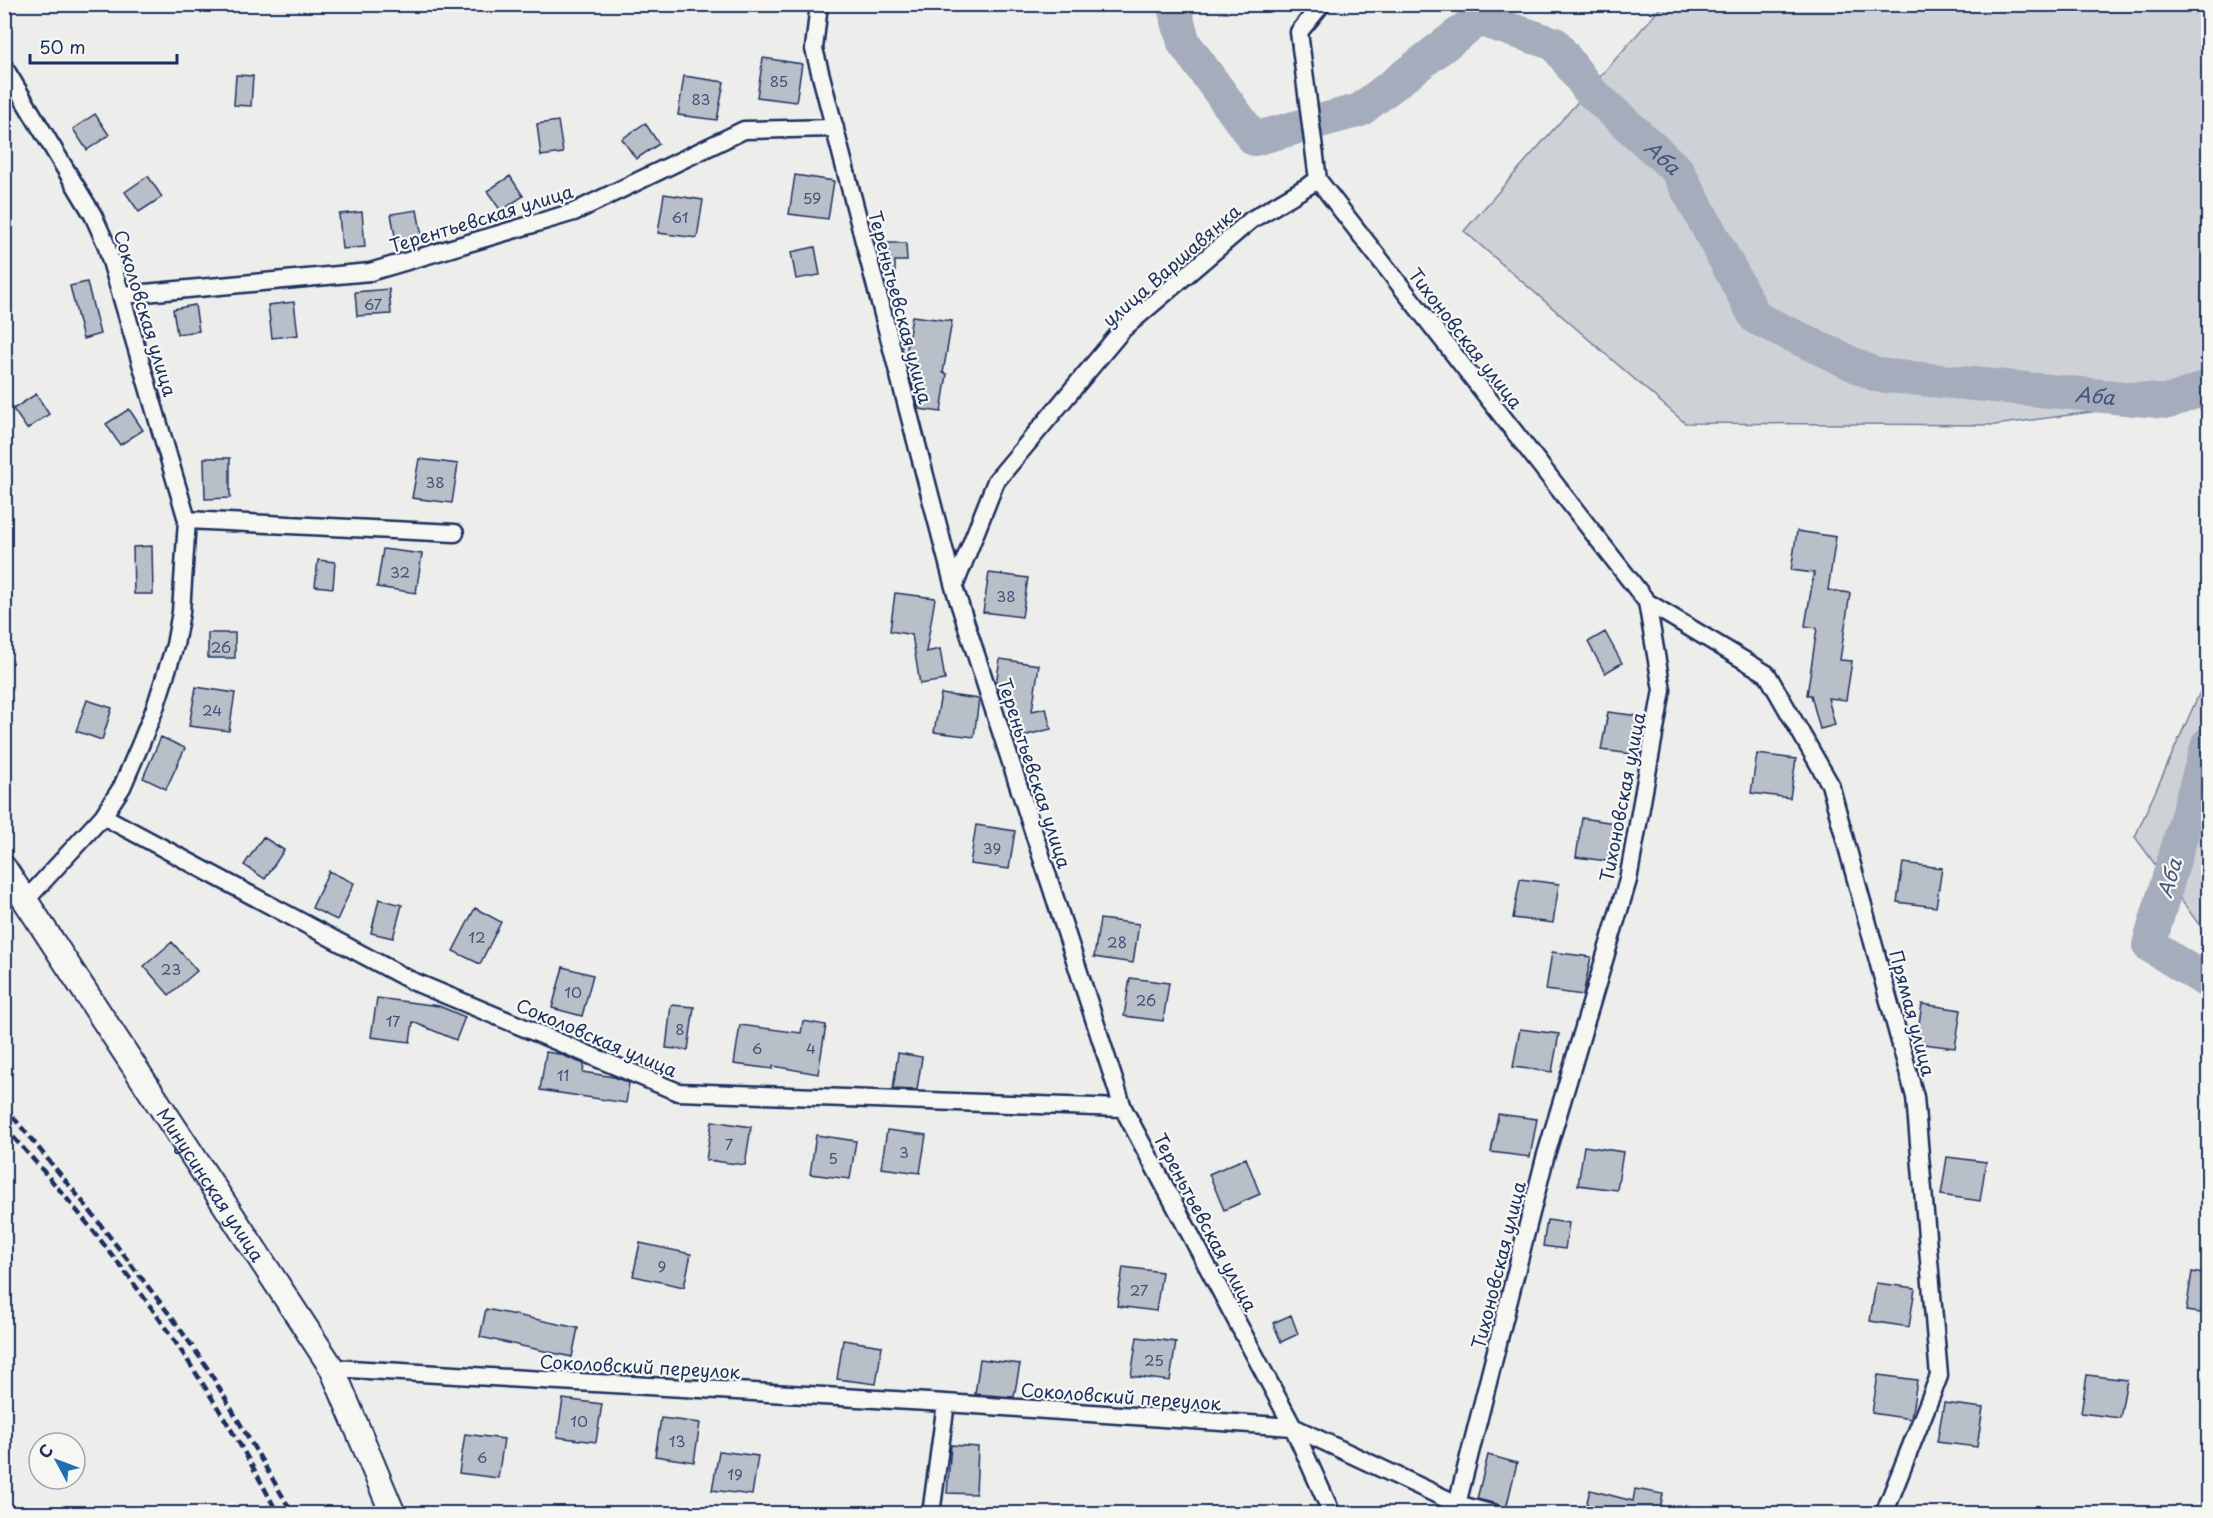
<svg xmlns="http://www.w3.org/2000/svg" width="2213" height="1518" viewBox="0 0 2213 1518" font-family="'Playpen Sans',sans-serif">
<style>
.green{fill:#ced2d7;stroke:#74809a;stroke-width:1.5}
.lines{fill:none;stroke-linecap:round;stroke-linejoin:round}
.river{stroke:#a5acbc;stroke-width:34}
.building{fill:#b9bfc8;stroke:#1b2f5e;stroke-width:1.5}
.minor-casing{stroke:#1b2f5e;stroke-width:21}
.secondary-casing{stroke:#1b2f5e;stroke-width:28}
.minor{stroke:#f6f6f2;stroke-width:16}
.secondary{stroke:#f6f6f2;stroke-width:24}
.rail{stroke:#1b2f5e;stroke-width:4.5;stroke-dasharray:9 4.5;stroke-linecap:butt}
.labels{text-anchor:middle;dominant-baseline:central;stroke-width:4.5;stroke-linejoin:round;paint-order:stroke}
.number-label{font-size:15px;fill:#425378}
.street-label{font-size:18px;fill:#1b2f5e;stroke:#f6f6f2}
.water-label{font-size:20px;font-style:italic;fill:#44547a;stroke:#f6f6f2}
</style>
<rect width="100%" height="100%" fill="#edeeec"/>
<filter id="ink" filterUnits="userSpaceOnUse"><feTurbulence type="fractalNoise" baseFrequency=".0167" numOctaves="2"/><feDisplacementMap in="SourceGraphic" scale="12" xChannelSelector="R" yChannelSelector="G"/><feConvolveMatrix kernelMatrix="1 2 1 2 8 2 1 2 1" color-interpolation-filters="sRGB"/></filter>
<g filter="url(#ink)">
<!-- green -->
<path class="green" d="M 1664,4 L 2208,5 L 2208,416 L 2188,399 L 1995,425 L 1685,423 L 1464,231 Z
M 2208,674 L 2208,937 L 2135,837 Z"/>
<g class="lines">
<!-- river -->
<g class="river">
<path id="s1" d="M 1173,4 L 1184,43 L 1254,139 L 1360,110 L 1478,19 L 1555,44 L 1589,90 L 1677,170 L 1756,318 L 1876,375 L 2168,402 L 2208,387"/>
<path d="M 2208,744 L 2149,945 L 2208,982"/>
</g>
</g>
<!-- building -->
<path class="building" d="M 763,58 L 802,64 L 796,102 L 757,97 Z
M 236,75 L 253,76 L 251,106 L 234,105 Z
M 684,76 L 724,82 L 717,120 L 678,115 Z
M 95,114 L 109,135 L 87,150 L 73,129 Z
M 558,121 L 563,153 L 541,156 L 537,124 Z
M 645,123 L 659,144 L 636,159 L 622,139 Z
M 795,175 L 834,181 L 828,219 L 789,214 Z
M 148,176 L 162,197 L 139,212 L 125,192 Z
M 510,176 L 523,196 L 501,211 L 487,191 Z
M 664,194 L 703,200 L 697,238 L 658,233 Z
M 417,210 L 422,237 L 396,241 L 391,214 Z
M 362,212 L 365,247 L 342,249 L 339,214 Z
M 888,243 L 906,243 L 907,261 L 895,261 L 895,277 L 884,277 L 879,258 L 889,258 Z
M 815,247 L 820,275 L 796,279 L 791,252 Z
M 87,282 L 100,334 L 83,339 L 70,286 Z
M 389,289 L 391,314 L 357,316 L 355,292 Z
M 294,302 L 298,335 L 272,338 L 268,305 Z
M 195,305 L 199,331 L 177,334 L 173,309 Z
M 912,316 L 952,321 L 943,373 L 947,374 L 941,412 L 919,409 L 908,368 L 910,355 L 906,354 Z
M 36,394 L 49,414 L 27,429 L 13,409 Z
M 129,409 L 143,430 L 120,445 L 106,424 Z
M 204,458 L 230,458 L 230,498 L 205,499 Z
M 419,459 L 458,464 L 452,503 L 412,498 Z
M 1797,531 L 1836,537 L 1828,590 L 1850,593 L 1840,660 L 1852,661 L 1846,700 L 1828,698 L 1835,725 L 1820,729 L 1811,695 L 1807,695 L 1817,628 L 1805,626 L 1814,573 L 1791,570 Z
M 152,546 L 153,594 L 134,594 L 133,547 Z
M 383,549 L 422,554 L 416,593 L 377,587 Z
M 318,560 L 335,562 L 333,588 L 315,586 Z
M 989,573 L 1028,578 L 1022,617 L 983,612 Z
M 895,593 L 935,598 L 926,652 L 940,649 L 945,680 L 920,684 L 912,635 L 890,631 Z
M 1605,632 L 1622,663 L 1605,673 L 1588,642 Z
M 208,633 L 235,633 L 235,658 L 208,658 Z
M 1000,659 L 1039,665 L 1032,711 L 1046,708 L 1051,729 L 1019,737 L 1010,700 L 1001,699 L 996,684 Z
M 196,687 L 235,693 L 229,731 L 189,726 Z
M 941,694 L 979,699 L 974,737 L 934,732 Z
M 87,700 L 112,708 L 102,740 L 76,731 Z
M 1608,712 L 1646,717 L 1640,755 L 1601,750 Z
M 161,737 L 185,748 L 166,789 L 143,778 Z
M 1757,754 L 1796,759 L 1790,798 L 1751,793 Z
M 1582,818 L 1621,824 L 1615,862 L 1576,857 Z
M 976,825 L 1015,831 L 1009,869 L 970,864 Z
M 263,837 L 284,850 L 265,879 L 244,865 Z
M 1903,863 L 1942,868 L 1936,907 L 1897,902 Z
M 329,871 L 354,883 L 337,920 L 312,908 Z
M 1520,879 L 1559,884 L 1553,923 L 1513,918 Z
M 379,899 L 402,905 L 393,938 L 371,933 Z
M 475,908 L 501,922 L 480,964 L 453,951 Z
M 1100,919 L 1139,924 L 1133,963 L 1094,957 Z
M 172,942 L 197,971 L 169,995 L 144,966 Z
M 1552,952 L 1591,957 L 1583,995 L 1546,990 Z
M 563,967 L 593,975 L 582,1016 L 552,1008 Z
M 1130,978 L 1169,983 L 1163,1021 L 1124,1016 Z
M 377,998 L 439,1006 L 465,1017 L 456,1040 L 413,1022 L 410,1042 L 371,1037 Z
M 1922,1004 L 1961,1010 L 1955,1048 L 1916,1043 Z
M 671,1005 L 694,1007 L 688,1050 L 666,1048 Z
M 803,1021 L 826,1025 L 818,1074 L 773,1066 L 773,1069 L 734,1064 L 740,1025 L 801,1033 Z
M 1520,1029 L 1559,1034 L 1552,1072 L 1513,1067 Z
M 546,1052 L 559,1054 L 584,1064 L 583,1072 L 614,1077 L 629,1083 L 626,1103 L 540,1090 Z
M 898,1053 L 922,1057 L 917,1090 L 893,1089 Z
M 1498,1114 L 1537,1119 L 1530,1157 L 1491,1152 Z
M 712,1121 L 751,1127 L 745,1165 L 706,1160 Z
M 887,1130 L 926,1135 L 920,1173 L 881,1168 Z
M 816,1135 L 856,1141 L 850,1179 L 810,1174 Z
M 1584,1146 L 1623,1152 L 1617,1190 L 1578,1185 Z
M 1947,1157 L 1986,1162 L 1980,1201 L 1941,1195 Z
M 1246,1158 L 1260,1194 L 1224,1210 L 1209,1174 Z
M 1547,1220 L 1569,1223 L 1565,1249 L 1543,1246 Z
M 640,1243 L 691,1254 L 684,1287 L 633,1276 Z
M 1123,1267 L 1162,1272 L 1156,1311 L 1117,1306 Z
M 2192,1272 L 2208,1275 L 2208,1314 L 2186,1311 Z
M 1876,1283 L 1915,1288 L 1909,1327 L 1870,1321 Z
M 486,1309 L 578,1328 L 572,1357 L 480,1337 Z
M 1291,1315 L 1298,1334 L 1281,1342 L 1273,1323 Z
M 1137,1337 L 1176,1342 L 1170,1381 L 1131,1376 Z
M 843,1340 L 882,1346 L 876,1384 L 837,1379 Z
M 980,1359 L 1020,1364 L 1014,1397 L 975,1394 Z
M 1878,1375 L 1917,1380 L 1911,1419 L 1872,1413 Z
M 2087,1375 L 2127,1380 L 2120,1418 L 2081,1413 Z
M 563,1399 L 602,1404 L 596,1442 L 557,1437 Z
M 1944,1403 L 1983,1408 L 1977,1447 L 1937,1442 Z
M 661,1418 L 700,1423 L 694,1462 L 655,1456 Z
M 465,1434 L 504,1439 L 498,1478 L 459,1473 Z
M 951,1445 L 978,1447 L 976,1494 L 947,1493 Z
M 719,1451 L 758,1456 L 752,1495 L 712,1490 Z
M 1488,1455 L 1517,1463 L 1505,1513 L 1497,1504 L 1477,1499 Z
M 1635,1489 L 1663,1494 L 1659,1514 L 1584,1514 L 1590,1490 L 1633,1501 Z"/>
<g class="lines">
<defs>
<path id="minor" d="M 819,4 L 814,49 L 954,587 L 1123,1108 L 1293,1427 L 1332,1514
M 4,67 L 93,215 L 106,244 L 187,520 L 181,612 L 175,645 L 155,708 L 141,743 L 122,787 L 103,816
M 1318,180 L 1647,602 L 1662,690 L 1628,880 L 1545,1158 L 1457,1504 L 1458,1514
M 123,295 L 370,272 L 574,212 L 744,130 L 835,128
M 187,520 L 455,533
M 954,587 L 996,481 L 1123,329 L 1251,220 L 1318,180 L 1299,32 L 1322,4
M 1647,602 L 1767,674 L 1830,784 L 1915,1097 L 1939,1376 L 1884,1514
M 26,900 L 103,816 L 410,980 L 678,1092 L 1123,1108
M 332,1368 L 946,1403 L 1293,1427 L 1457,1504 L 1494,1514
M 931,1514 L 946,1403"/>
<g id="secondary">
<path id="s2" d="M 4,868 L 332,1368 L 393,1514"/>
</g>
</defs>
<!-- minor casing -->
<use href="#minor" class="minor-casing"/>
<!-- secondary casing -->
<use href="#secondary" class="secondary-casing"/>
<!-- minor -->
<use href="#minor" class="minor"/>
<!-- secondary -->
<use href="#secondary" class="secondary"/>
<!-- rail -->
<path class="rail" d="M 4,1106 L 83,1202 L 173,1319 L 208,1369 L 293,1514
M 4,1127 C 111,1243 205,1373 278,1514"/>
</g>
</g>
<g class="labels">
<!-- number labels -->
<g class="number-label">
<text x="779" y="80">85</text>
<text x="701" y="98">83</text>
<text x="812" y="197">59</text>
<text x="680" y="216">61</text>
<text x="373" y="303">67</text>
<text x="435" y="481">38</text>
<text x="400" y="571">32</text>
<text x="1006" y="595">38</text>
<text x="221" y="646">26</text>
<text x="212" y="709">24</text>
<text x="992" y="847">39</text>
<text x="477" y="936">12</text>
<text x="1117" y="941">28</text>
<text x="171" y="968">23</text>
<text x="573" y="991">10</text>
<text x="1146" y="999">26</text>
<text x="393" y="1020">17</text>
<text x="680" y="1028">8</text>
<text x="757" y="1047">6</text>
<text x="811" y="1047">4</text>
<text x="563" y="1074">11</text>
<text x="729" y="1143">7</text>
<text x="904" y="1151">3</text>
<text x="833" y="1157">5</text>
<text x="662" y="1265">9</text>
<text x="1139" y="1289">27</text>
<text x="1154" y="1359">25</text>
<text x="579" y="1420">10</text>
<text x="677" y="1440">13</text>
<text x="482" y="1456">6</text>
<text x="735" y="1473">19</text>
</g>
<!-- street labels -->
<g class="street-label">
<text transform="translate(481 218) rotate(-17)">Терентьевская улица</text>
<text transform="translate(1171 265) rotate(-41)">улица Варшавянка</text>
<text transform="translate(901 307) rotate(75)">Тереньтьевская улица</text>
<text transform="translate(146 313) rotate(73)">Соколовская улица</text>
<text transform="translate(1466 338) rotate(52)">Тихоновская улица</text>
<text transform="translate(1035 773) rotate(72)">Тереньтьевская улица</text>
<text transform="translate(1622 797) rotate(-79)">Тихоновская улица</text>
<text transform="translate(1913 1013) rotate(75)">Прямая улица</text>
<text transform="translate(597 1037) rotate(23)">Соколовская улица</text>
<text stroke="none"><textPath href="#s2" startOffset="378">Минусинская улица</textPath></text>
<text transform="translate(1206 1222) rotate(62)">Тереньтьевская улица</text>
<text transform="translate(1498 1265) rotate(-76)">Тихоновская улица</text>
<text transform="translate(640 1366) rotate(3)">Соколовский переулок</text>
<text transform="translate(1121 1396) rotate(4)">Соколовский переулок</text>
</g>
<!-- water labels -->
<g class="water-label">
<text stroke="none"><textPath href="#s1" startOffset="656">Аба</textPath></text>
<text stroke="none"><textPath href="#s1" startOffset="1196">Аба</textPath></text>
<text transform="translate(2169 878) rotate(-74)">Аба</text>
</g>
</g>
<!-- margin -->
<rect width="2213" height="1518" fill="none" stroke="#f6f6f2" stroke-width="24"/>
<rect x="12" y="12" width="2189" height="1494" fill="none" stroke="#1b2f5e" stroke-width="2" filter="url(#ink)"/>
<!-- north arrow -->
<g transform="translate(57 1461) rotate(311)"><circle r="28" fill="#f6f6f2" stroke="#9ea6b7" stroke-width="1.5"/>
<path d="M0-4.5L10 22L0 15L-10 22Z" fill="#1f6fb2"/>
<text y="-9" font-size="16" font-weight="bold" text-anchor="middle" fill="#1b2f5e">С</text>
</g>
<!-- scale -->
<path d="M30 54v9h147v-9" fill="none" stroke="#1b2f5e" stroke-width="3"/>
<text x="39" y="54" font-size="18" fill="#1b2f5e" stroke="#f6f6f2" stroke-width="4.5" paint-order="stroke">50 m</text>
</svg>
